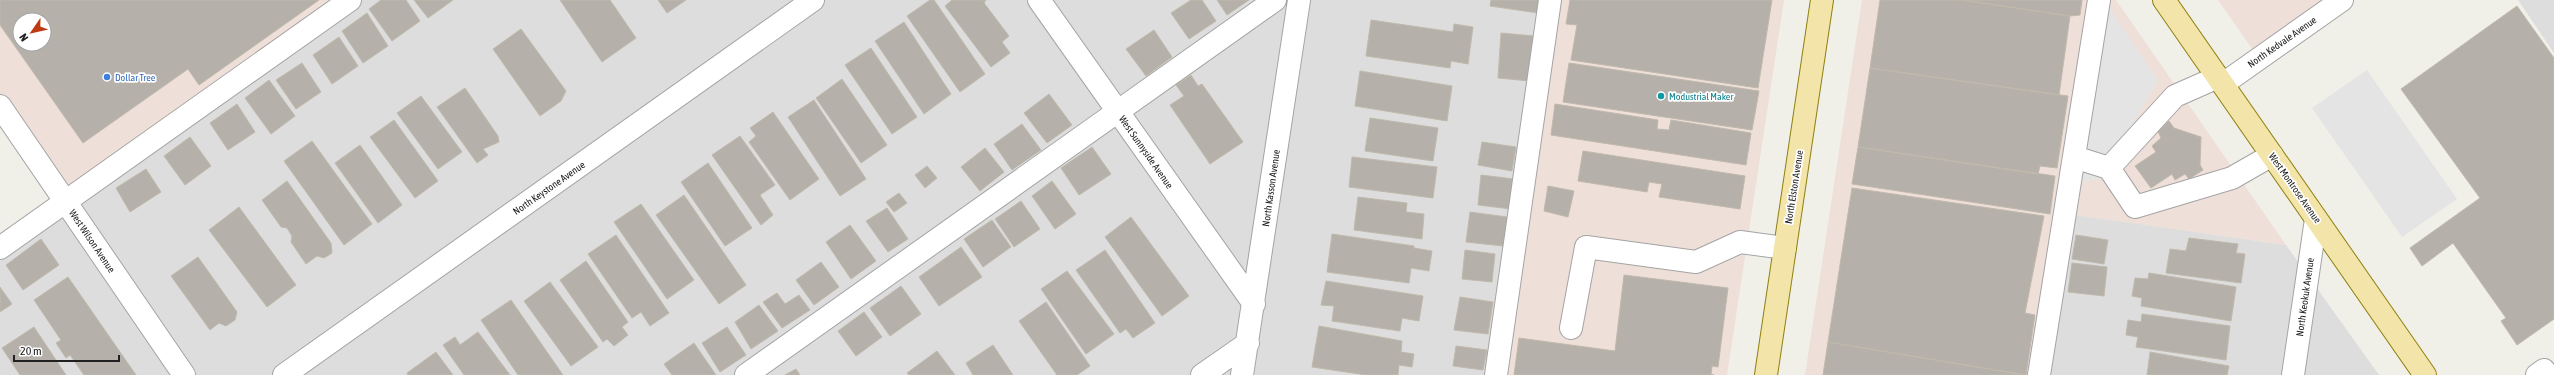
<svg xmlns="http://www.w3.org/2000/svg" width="2554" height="375" viewBox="0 0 2554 375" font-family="'Asap Condensed',sans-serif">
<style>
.residential{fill:#dedddd}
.commercial{fill:#efdfd9;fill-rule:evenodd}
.parking{fill:#e4e4e4}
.building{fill:#b5b1aa;stroke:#c0b9ab;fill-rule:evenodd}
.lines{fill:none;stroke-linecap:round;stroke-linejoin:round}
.minor-casing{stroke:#a4a4a4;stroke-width:24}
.major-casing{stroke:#8e810e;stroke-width:24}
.minor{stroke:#fff;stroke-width:22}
.major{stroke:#f3e4a9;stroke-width:22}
.shop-dot{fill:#3f7fe0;stroke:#fff;stroke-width:1.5}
.culture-dot{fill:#0f9aa8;stroke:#fff;stroke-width:1.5}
.labels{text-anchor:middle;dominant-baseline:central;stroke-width:3.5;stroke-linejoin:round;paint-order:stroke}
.street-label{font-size:10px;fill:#202020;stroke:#fff}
.shop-label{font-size:10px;fill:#366cbe;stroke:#fff;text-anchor:start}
.culture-label{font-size:10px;fill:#0d838f;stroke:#fff;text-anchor:start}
</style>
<rect width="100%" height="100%" fill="#f0efe8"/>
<!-- residential -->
<path class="residential" d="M 345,0 L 1550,0 L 1493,375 L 0,375 L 0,243 Z
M 2518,0 L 2554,0 L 2554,53 Z
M 2060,212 L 2286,245 L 2379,375 L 2036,375 Z"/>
<!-- commercial -->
<path class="commercial" d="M 0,0 L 345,0 L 67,195 L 0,95 ZM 20,20 L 44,20 L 44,44 L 20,44 Z
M 1550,0 L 1784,0 L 1727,375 L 1493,375 Z
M 1862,0 L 2116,0 L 2286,245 L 2060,213 L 2036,375 L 1805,375 Z
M 2218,0 L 2351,0 L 2262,63 Z"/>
<!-- parking -->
<path class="parking" d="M 2105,2 L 2158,80 L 2102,179 L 2076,182 Z
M 2367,70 L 2457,199 L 2402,237 L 2312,108 Z"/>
<!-- building -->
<path class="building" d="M 0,0 L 319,0 L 199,85 L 188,69 L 83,143 L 0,25 ZM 20,20 L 44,20 L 44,44 L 20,44 Z
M 381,0 L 406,0 L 420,21 L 392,41 L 369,9 Z
M 414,0 L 453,0 L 428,18 Z
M 560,0 L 610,0 L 636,38 L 602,62 Z
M 658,0 L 686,0 L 667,13 Z
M 930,0 L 934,0 L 985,74 L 960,92 L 907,16 Z
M 952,0 L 986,0 L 984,3 L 1009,36 L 1002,42 L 1010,53 L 991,67 L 945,6 Z
M 1191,0 L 1202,0 L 1216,21 L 1189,39 L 1171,13 Z
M 1217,0 L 1249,0 L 1227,15 Z
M 1491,0 L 1540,0 L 1538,13 L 1490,6 Z
M 1570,0 L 1772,0 L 1758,88 L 1571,60 L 1577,25 L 1566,24 Z
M 1880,0 L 1962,0 L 2070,16 L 2059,95 L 1870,68 Z
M 1962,0 L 2082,0 L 2080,15 L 2070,16 Z
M 2517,6 L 2554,58 L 2554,319 L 2517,345 L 2501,321 L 2506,318 L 2453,243 L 2422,266 L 2410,248 L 2480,198 L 2401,89 Z
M 367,13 L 388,46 L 363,63 L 342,31 Z
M 1371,20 L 1453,32 L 1454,24 L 1473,27 L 1468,64 L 1451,61 L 1450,68 L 1366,56 Z
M 904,22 L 951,94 L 924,114 L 875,41 Z
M 521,29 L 566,91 L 561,101 L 540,116 L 493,49 Z
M 1154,30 L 1172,57 L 1146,76 L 1126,49 Z
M 1501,33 L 1534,36 L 1530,81 L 1498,78 Z
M 339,37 L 358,66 L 332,84 L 313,55 Z
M 871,48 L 917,117 L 892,134 L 845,65 Z
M 302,63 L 321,92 L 296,109 L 276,80 Z
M 1569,63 L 1759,91 L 1752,130 L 1563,102 Z
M 1870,68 L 2068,96 L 2057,168 L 2040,166 L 2038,174 L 1858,147 Z
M 1360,71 L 1452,86 L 1447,121 L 1355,106 Z
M 1191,75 L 1198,86 L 1202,84 L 1243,142 L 1210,164 L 1170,105 L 1184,96 L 1176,85 Z
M 842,79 L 887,145 L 861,163 L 816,98 Z
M 269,80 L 295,116 L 271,134 L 245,98 Z
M 465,88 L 498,136 L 499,142 L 483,149 L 488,155 L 477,163 L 437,107 Z
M 1049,94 L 1072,125 L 1047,143 L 1024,113 Z
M 421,96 L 462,152 L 438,169 L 397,113 Z
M 814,100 L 866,179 L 840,196 L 788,117 Z
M 237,104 L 255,132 L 228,150 L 210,123 Z
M 1555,104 L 1658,120 L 1657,129 L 1669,130 L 1671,120 L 1751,133 L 1746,165 L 1551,135 Z
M 773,112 L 819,179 L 790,200 L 749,142 L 756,136 L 750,128 Z
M 1370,118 L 1438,128 L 1433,161 L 1365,151 Z
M 394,120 L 438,181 L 415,198 L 370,137 Z
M 2169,121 L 2174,128 L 2201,137 L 2200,165 L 2203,170 L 2189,179 L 2185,174 L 2175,180 L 2172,174 L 2151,188 L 2135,166 L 2156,152 L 2152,146 L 2161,138 L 2158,131 Z
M 1022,124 L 1041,150 L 1012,170 L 994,144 Z
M 740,136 L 775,185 L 760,195 L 773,215 L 761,225 L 712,155 Z
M 190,137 L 211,166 L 185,185 L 164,156 Z
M 312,141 L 372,224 L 344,245 L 284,161 Z
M 1482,142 L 1516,147 L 1512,171 L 1478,165 Z
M 360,145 L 402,205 L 378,223 L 335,163 Z
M 1092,147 L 1111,174 L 1079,195 L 1061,168 Z
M 1858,147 L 2055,176 L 2050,214 L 1852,184 Z
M 985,148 L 1004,172 L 980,191 L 961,167 Z
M 1583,151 L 1745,176 L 1740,209 L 1659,197 L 1662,184 L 1649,182 L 1647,192 L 1578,181 Z
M 1352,157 L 1437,167 L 1433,198 L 1349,187 Z
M 708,163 L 752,228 L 725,246 L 681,182 Z
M 927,166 L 937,178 L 925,188 L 915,175 Z
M 146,169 L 161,192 L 130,212 L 116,188 Z
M 1481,175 L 1514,179 L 1511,209 L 1478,205 Z
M 287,181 L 331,243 L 332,253 L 324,258 L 317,256 L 306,264 L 291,242 L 292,236 L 287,228 L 281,227 L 262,200 Z
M 1052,181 L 1076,214 L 1055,229 L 1032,196 Z
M 1548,186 L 1574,191 L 1568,217 L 1544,211 Z
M 1852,188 L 2044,216 L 2025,313 L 2035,315 L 2026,375 L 1828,342 Z
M 899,193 L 907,203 L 894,212 L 886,202 Z
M 684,195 L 746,285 L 719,304 L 656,215 Z
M 1358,197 L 1407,203 L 1406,212 L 1424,214 L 1422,239 L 1354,230 Z
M 1021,201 L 1040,229 L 1014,247 L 995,219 Z
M 641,204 L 694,280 L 667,299 L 614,222 Z
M 239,207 L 296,285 L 267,307 L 209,230 Z
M 887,208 L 908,239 L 888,252 L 866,221 Z
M 1470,212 L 1507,217 L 1503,246 L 1466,242 Z
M 1131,217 L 1189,296 L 1162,316 L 1105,237 Z
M 992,220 L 1011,247 L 983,267 L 964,239 Z
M 850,225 L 876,261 L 851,279 L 826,242 Z
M 1332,234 L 1414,246 L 1414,248 L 1432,251 L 1429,271 L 1411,268 L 1409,283 L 1327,272 Z
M 616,235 L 669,313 L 650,326 L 641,312 L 632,318 L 588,254 Z
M 2076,235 L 2108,240 L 2104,264 L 2072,259 Z
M 2189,238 L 2238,244 L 2236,253 L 2245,254 L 2241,283 L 2166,273 L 2170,249 L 2186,251 Z
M 41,239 L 59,265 L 23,290 L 6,265 Z
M 961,247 L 982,277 L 939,306 L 919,277 Z
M 1105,250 L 1155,323 L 1133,338 L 1126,329 L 1120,333 L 1076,270 Z
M 1465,250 L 1495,254 L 1492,282 L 1462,279 Z
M 198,257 L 237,312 L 235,320 L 226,326 L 219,323 L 210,330 L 171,276 Z
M 586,261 L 628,322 L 622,327 L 628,335 L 614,346 L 607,339 L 603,342 L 560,280 Z
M 821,262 L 839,287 L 814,305 L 796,280 Z
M 2072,263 L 2107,267 L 2104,296 L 2068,292 Z
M 1067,271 L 1114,334 L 1086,354 L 1041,289 Z
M 2149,273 L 2236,287 L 2231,321 L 2141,306 L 2142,298 L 2132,296 L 2135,278 L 2148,279 Z
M 1624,275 L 1728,288 L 1718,367 L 1712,366 L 1711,374 L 1714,375 L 1514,375 L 1519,338 L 1615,351 Z
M 68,277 L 136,375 L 84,375 L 70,355 L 66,358 L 56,343 L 61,340 L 34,300 Z
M 1326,281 L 1423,296 L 1419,321 L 1402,318 L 1400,331 L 1332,321 L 1334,306 L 1321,305 Z
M 550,282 L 598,347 L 571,366 L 524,301 Z
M 901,286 L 921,314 L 890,336 L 870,308 Z
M 0,287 L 12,304 L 0,312 Z
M 777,293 L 785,304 L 799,295 L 810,310 L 782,328 L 763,302 Z
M 1460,297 L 1493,302 L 1488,334 L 1454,330 Z
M 511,300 L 563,375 L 518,375 L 481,320 Z
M 1046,302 L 1090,366 L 1077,375 L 1057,375 L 1019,321 Z
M 759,305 L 778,331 L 751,349 L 735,322 Z
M 864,312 L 882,337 L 856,356 L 838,331 Z
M 2142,314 L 2230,326 L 2226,360 L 2136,347 L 2138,337 L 2126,335 L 2128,320 L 2141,322 Z
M 1319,326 L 1402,341 L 1401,352 L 1414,354 L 1412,367 L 1399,365 L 1398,375 L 1366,375 L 1312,367 Z
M 34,327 L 66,375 L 20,375 L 2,348 Z
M 727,327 L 746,355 L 720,372 L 702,343 Z
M 478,332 L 510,375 L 464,375 L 443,345 L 455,337 L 460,345 Z
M 1828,342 L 2025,375 L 1823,375 Z
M 694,343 L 716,375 L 672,375 L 664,364 Z
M 993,345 L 1013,375 L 973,375 L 966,363 Z
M 1456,346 L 1487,350 L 1483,370 L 1453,366 Z
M 937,351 L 955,375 L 909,375 L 907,373 Z
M 436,352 L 453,375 L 408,375 L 407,373 Z
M 2150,352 L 2229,366 L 2227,375 L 2147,375 Z
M 796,369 L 800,375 L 785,375 Z"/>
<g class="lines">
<defs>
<path id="minor" d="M 1039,0 L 1254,304
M 2218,77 L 2175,96 L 2109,168 L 2135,207 L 2232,178 L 2272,155
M 2223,84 L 2342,0
M 0,106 L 184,375
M 2074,157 L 2109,168
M 0,248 L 350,0
M 1571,328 L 1586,247 L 1696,262 L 1740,242 L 1785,248
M 284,375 L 813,0
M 746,375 L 1275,0
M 1202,375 L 1248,343
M 1242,375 L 1299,0
M 1496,375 L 1550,0
M 2039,375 L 2099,0
M 2293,375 L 2316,219
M 2537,375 L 2544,370 L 2548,375"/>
<path id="major" d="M 2164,0 L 2425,375
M 1766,375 L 1822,0"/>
</defs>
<!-- minor casing -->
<use href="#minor" class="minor-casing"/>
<!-- major casing -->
<use href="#major" class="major-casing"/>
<!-- minor -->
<use href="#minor" class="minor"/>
<!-- major -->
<use href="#major" class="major"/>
</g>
<!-- markers -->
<circle class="shop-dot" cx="107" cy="77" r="4"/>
<circle class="culture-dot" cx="1661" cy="96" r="4"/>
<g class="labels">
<!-- street labels -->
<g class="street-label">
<text transform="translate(2282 42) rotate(-35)">North Kedvale Avenue</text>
<text transform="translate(1146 152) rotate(55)">West Sunnyside Avenue</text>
<text transform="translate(1794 187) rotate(-81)">North Elston Avenue</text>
<text transform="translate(549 188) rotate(-35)">North Keystone Avenue</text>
<text transform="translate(1271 188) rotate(-82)">North Kasson Avenue</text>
<text transform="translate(2295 188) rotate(55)">West Montrose Avenue</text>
<text transform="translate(92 241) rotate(56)">West Wilson Avenue</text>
<text transform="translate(2305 297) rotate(-82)">North Keokuk Avenue</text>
</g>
<!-- shop labels -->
<g class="shop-label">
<text x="115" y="77">Dollar Tree</text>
</g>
<!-- culture labels -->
<g class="culture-label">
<text x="1669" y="96">Modustrial Maker</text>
</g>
</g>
<!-- north arrow -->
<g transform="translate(32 32) rotate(236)"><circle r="19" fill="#ffffff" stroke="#a6a6a6"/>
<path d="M0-3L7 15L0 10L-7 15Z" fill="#bd3a13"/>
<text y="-6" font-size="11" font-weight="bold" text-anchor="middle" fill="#202020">N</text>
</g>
<!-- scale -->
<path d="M14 355v6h105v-6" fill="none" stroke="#202020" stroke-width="2"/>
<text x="20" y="355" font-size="12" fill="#202020" stroke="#ffffff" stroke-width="3" paint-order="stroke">20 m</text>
</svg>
